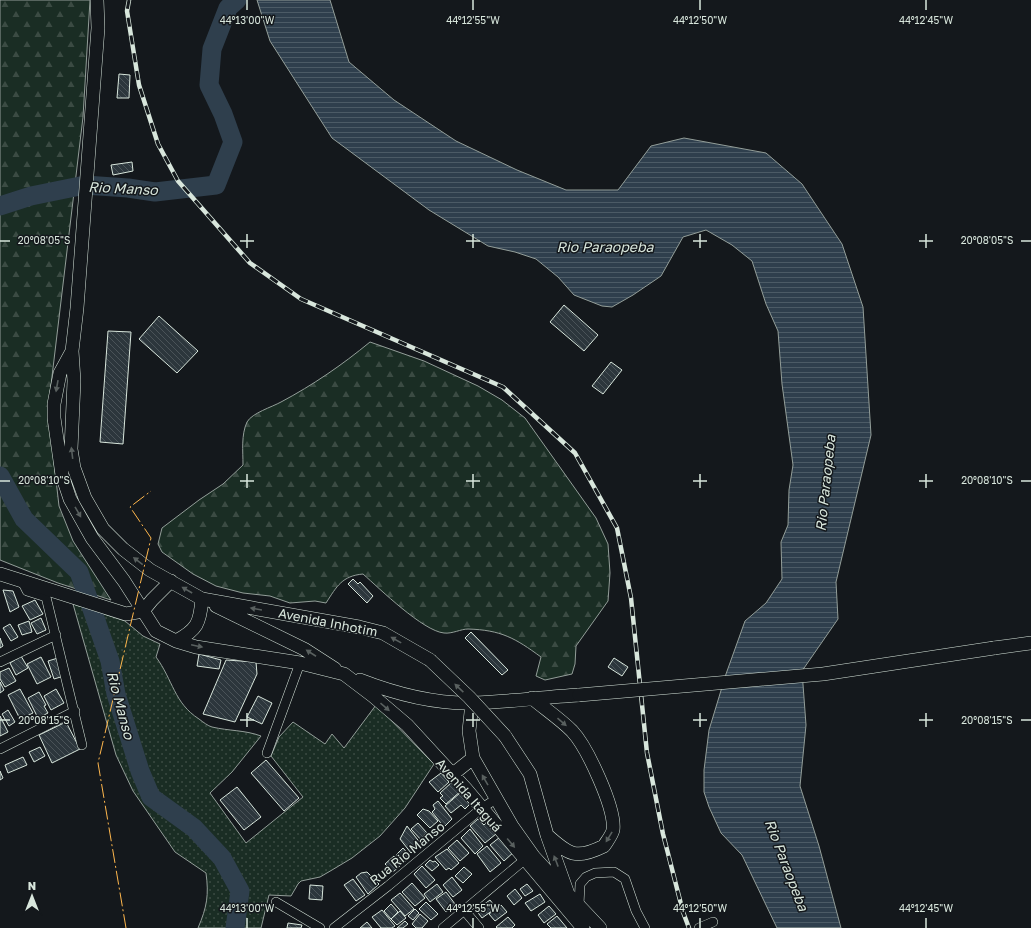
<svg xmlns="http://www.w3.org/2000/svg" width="1031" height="928" viewBox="0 0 1031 928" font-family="'Golos Text',sans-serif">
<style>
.grass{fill:url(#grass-dots);stroke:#939e99}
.forest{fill:url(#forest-firs);stroke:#939e99}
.water{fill:url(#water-rules);stroke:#939e99}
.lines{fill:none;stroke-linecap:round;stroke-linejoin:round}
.river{stroke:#2f3f4d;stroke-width:19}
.building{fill:url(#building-back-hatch);stroke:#d8e6dc}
.street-casing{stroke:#d8e6dc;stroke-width:10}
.secondary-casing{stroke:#d8e6dc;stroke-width:14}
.street{stroke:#14181c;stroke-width:9}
.secondary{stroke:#14181c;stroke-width:13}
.rail-casing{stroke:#d8e6dc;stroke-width:4.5}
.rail{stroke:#14181c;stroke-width:3;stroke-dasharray:9;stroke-linecap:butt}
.secondary-bridge-casing{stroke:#d8e6dc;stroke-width:14;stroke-linecap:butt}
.secondary-bridge{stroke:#14181c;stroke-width:13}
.power{stroke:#ffb74d;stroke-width:1;stroke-dasharray:14 3 2 3;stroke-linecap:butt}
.oneway{fill:#59605f}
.ticks{fill:none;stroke:#d8e6dc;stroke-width:1.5}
.labels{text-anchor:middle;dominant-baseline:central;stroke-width:3;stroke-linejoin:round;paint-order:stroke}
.street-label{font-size:13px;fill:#d8e6dc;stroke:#14181c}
.water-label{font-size:14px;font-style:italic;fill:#d8e6dc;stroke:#14181c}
.ticks-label{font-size:10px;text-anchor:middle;fill:#d8e6dc;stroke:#14181c;stroke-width:3;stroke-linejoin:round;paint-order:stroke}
</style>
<defs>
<pattern id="grass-dots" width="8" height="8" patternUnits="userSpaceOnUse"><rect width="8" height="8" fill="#1a2d24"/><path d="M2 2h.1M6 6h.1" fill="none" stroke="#3b4b43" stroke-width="1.8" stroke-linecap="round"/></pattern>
<pattern id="forest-firs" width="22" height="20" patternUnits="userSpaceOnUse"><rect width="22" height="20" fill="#1a2d24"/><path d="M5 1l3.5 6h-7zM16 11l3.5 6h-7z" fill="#3b4b43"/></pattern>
<pattern id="water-rules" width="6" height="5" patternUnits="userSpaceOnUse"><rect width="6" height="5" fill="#2f3f4d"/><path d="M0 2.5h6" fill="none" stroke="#4c5b66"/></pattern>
<pattern id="building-back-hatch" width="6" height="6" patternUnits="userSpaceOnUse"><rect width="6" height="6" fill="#2c363c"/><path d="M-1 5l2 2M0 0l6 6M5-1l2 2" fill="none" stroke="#4a5358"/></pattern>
</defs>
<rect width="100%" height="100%" fill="#14181c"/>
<!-- grass -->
<path class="grass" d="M 73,604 L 125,621 L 143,636 L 160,644 L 156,657 C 173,680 174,703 199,719 C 203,722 208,726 212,727 C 229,731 245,730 261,736 L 232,772 L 210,793 L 246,843 L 303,797 L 271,756 L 279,737 L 293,722 L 325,744 L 332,734 L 344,748 L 376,705 L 434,764 L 405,808 L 380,836 L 352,858 L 332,870 L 320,877 L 301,881 L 298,884 L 291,896 L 269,895 L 261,928 L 198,928 C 207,907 209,895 206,873 L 175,852 L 133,791 L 116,755 Z"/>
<!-- forest -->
<path class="forest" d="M 0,0 L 90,0 L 83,117 L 48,410 L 59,506 L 73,541 L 111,600 L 58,583 L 0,560 Z
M 370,342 L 424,361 L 478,386 L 502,400 L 525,418 L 596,518 L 608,544 L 610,573 L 608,601 L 576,646 L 575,664 L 572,674 L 545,680 L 536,676 L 541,657 C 515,638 501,630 468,629 C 461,629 452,634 444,633 C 423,631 380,589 363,574 C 342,576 337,586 326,603 L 315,601 L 290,603 L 270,596 L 243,593 L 216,586 L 193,574 L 162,552 L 158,544 L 162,528 L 199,500 L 223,484 L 243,465 C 243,451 241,435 247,422 C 252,413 272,407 281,402 C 313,385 342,365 370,342 Z"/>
<!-- water -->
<path class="water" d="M 257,0 L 330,0 L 349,62 L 394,100 L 456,141 L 517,170 L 566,190 L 618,190 L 651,146 L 684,138 L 766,153 L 802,184 L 842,244 L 863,307 L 871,435 L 836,582 L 838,619 L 802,671 L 806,725 L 800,786 L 819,846 L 841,928 L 777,928 L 742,855 L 721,833 L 709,807 L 704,792 L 704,770 L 709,730 L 726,674 L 745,621 L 766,603 L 782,579 L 781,542 L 788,525 L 789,490 L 793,465 L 782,384 L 778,331 L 766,304 L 752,261 L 732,245 L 706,230 L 683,237 L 661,276 L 633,295 L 612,307 L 602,306 L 574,295 L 558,277 L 536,259 L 515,252 L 488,246 L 429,210 L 332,138 L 270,41 Z"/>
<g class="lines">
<!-- river -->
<path class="river" d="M 0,206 L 31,196 L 85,185 L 128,188 L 155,192 L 216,185 L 233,142 L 223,114 L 209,85 L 212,49 L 228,8 L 237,0
M 0,476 L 24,519 L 79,572 L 110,661 L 116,694 L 140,771 L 151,797 L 194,828 L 222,858 L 240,891 L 235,928"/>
</g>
<!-- building -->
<path class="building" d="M 119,74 L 130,75 L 129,98 L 117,98 Z
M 132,162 L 133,171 L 113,175 L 111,165 Z
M 564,305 L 598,335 L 584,351 L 550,322 Z
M 159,316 L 198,351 L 177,373 L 139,339 Z
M 108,331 L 131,332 L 123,444 L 100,442 Z
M 611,362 L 622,370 L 603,394 L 592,386 Z
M 353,579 L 358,584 L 360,582 L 373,596 L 367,603 L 348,584 Z
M 3,590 L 13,591 L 19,607 L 10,612 Z
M 35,600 L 43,614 L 30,620 L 22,606 Z
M 41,618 L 46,630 L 37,634 L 31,623 Z
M 29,621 L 32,632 L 22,635 L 18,625 Z
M 10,624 L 18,637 L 11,641 L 3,628 Z
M 471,632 L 508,670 L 502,675 L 465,638 Z
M 0,638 L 3,646 L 0,648 Z
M 199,654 L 221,660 L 219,669 L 197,666 Z
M 21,656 L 28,668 L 16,675 L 10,663 Z
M 41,657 L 51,677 L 37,684 L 27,664 Z
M 58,658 L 64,676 L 54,679 L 48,661 Z
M 614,658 L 628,667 L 622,676 L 608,667 Z
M 226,660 L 256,662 L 257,674 L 235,722 L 203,714 Z
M 9,668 L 16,681 L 5,687 L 0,679 L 0,672 Z
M 0,682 L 4,690 L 0,693 Z
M 20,689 L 33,713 L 20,719 L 8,695 Z
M 56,689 L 64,703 L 51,710 L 44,696 Z
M 39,692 L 46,705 L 44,706 L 48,713 L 38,718 L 28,698 Z
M 258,696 L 272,703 L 262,724 L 247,717 Z
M 8,710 L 15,722 L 9,726 L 2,714 Z
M 0,716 L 8,732 L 0,736 Z
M 66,722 L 80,749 L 52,763 L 39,735 Z
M 40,747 L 45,756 L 34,762 L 29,752 Z
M 23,757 L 27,765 L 8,773 L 5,765 Z
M 266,760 L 299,798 L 284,811 L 251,773 Z
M 0,771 L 3,778 L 0,780 Z
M 441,773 L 449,782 L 438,792 L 429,782 Z
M 452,782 L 462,790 L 446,804 L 440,798 L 443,796 L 440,793 Z
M 237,787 L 261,817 L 244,830 L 220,800 Z
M 460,793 L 470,804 L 465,809 L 461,805 L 451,813 L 445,806 Z
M 438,801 L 452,819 L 444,827 L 432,812 L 435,809 L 433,805 Z
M 423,809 L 429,811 L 438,821 L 430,828 L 417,815 Z
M 478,819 L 484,825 L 486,823 L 496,834 L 485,843 L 470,826 Z
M 418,823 L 427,833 L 423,836 L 426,839 L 423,842 L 411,829 Z
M 407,826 L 421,844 L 411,853 L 400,839 Z
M 470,829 L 483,846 L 475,854 L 461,838 Z
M 500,837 L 516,850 L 504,861 L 490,845 Z
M 457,840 L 469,853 L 460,861 L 448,848 Z
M 487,846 L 501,863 L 490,872 L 477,854 Z
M 403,848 L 410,856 L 403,864 L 396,855 Z
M 447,849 L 459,863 L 451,870 L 449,868 L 446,870 L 435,857 Z
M 394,856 L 402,864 L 393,872 L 385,864 Z
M 430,860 L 433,862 L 435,861 L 439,865 L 432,871 L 425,865 Z
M 422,866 L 435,880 L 426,888 L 414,874 Z
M 464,867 L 472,874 L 463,883 L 455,876 Z
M 367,872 L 379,884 L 368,894 L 356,877 L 361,873 Z
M 452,877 L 462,890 L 453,897 L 443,885 Z
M 353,879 L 365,895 L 356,901 L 344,885 Z
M 412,883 L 425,898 L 415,906 L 402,892 Z
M 437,884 L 443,892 L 430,902 L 424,894 Z
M 527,884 L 533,891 L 525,896 L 520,889 Z
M 310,885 L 323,886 L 322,900 L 309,899 Z
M 515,889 L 522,898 L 514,905 L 507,896 Z
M 446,892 L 455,904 L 446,912 L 436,899 Z
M 400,893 L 414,909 L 405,916 L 391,900 Z
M 540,894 L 545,902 L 531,911 L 525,903 Z
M 490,900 L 496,908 L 482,918 L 476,910 Z
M 426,902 L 438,914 L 431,920 L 419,909 Z
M 391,904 L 398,912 L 391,919 L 384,911 Z
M 501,905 L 507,912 L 495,921 L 489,914 Z
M 549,906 L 556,914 L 544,923 L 538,915 Z
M 415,909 L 419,913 L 413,920 L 408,916 Z
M 382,910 L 395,926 L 392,928 L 381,928 L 372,917 Z
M 400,911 L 406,918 L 397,925 L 391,919 Z
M 420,914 L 428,921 L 422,928 L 416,928 L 412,924 Z
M 557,916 L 567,928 L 551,928 L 547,924 Z
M 508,917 L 515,925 L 512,928 L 497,928 L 496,927 Z
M 405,921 L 408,924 L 403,928 L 397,928 Z
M 367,922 L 372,928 L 360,928 Z
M 288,923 L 302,925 L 301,928 L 287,928 Z"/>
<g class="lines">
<defs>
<path id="street" d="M 22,581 L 27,591 L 46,597 L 82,745
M 0,662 L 56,635
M 0,749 L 75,711
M 267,753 L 300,663
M 276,902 L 320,928
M 579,905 L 580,884 L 586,877 L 595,873 L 614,872 L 625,879 L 636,911 L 645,928
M 464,910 L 479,928
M 334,928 L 388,886 L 482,808 L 496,799
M 443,928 L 529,856
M 699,928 L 713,922"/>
<path id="secondary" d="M 97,0 L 98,28 L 77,308 L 72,351 L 74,381 L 71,449 L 74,468 L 85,498 L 103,529 L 123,549 L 150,570 L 202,599 L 359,627 L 383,633 L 430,660
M 72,351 L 60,373 L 54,404 L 54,418 L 62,475 L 70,499 L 92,538 L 124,581 L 156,631 L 176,641 L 196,647 L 300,663 L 344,674 L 373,696 L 407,725 L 466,789 L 583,928
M 0,574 L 126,614 L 143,611
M 216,606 L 304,649 L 335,669
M 143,611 L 152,600 L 171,581
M 176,641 C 197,630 200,623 202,599
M 994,648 L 1031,643
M 360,680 C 396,694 434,704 473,703 C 508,702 544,697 579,695
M 532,698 C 545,709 560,719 572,731 C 587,747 616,809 613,830 C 612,835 607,841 604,846 C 576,860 569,855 547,835
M 472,703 L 469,731 L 473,758 L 512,826 L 534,857 L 568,894
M 505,736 L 530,774 L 547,835 L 568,894 L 600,928
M 453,774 L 473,758"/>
</defs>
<!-- street casing -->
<use href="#street" class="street-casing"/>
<!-- secondary casing -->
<use href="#secondary" class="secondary-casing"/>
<!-- street -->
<use href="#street" class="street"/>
<!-- secondary -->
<use href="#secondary" class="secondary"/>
<defs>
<path id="rail" d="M 129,0 L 127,11 L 139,85 L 158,144 L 178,181 L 250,263 L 301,299 L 503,387 L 575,453 L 617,528 L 631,598 L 647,753 L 663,834 L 683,912 L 689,928"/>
</defs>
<!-- rail casing -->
<use href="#rail" class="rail-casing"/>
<!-- rail -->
<use href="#rail" class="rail"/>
<defs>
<path id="secondary-bridge" d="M 430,660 L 469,697 L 505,736
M 579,695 L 823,674 L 994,648"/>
</defs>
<!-- secondary-bridge casing -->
<use href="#secondary-bridge" class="secondary-bridge-casing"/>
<!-- secondary-bridge -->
<use href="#secondary-bridge" class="secondary-bridge"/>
<!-- power -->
<path class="power" d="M 126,928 L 98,763 L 151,538 L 130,507 L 151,491"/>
</g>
<!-- one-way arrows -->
<defs><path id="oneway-solid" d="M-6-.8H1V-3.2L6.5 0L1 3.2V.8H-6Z"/></defs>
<g class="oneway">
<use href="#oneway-solid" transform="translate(57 386) rotate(100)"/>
<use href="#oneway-solid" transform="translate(72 453) rotate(-97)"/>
<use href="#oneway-solid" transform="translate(78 512) rotate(60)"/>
<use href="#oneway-solid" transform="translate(138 561) rotate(-142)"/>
<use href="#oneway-solid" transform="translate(187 590) rotate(-150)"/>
<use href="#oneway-solid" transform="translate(256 609) rotate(-170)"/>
<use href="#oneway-solid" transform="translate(396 640) rotate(-151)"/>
<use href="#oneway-solid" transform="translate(197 646) rotate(12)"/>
<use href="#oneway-solid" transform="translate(311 653) rotate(-147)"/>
<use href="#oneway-solid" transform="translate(459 688) rotate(-137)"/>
<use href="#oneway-solid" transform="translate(385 707) rotate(41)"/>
<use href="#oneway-solid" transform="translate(562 722) rotate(41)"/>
<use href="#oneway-solid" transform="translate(485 780) rotate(-120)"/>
<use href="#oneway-solid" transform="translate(609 837) rotate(121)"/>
<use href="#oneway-solid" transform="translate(511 843) rotate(50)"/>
<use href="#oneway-solid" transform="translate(556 861) rotate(-111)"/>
</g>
<!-- ticks -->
<path class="ticks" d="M 247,0 L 247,10M 473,0 L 473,10M 700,0 L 700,10M 926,0 L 926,10M 247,234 L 247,248M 473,234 L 473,248M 700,234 L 700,248M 926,234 L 926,248M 0,241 L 10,241M 240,241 L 254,241M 466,241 L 480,241M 693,241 L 707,241M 919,241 L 933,241M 1021,241 L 1031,241M 247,474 L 247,488M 473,474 L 473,488M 700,474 L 700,488M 926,474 L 926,488M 0,481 L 10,481M 240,481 L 254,481M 466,481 L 480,481M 693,481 L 707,481M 919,481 L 933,481M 1021,481 L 1031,481M 247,713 L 247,727M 473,713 L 473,727M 700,713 L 700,727M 926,713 L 926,727M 0,720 L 10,720M 240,720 L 254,720M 466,720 L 480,720M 693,720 L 707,720M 919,720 L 933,720M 1021,720 L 1031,720M 247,918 L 247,928M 473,918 L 473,928M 700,918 L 700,928M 926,918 L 926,928"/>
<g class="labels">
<!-- street labels -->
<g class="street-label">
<text transform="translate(328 622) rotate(11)">Avenida Inhotim</text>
<text transform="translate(469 795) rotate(49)">Avenida Itaguá</text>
<text transform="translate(407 853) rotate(-39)">Rua Rio Manso</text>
</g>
<!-- water labels -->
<g class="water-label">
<text transform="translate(123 188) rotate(3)">Rio Manso</text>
<text x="605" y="246">Rio Paraopeba</text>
<text transform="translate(825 483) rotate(-84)">Rio Paraopeba</text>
<text transform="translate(121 705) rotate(75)">Rio Manso</text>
<text transform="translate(787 865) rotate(69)">Rio Paraopeba</text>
</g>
</g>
<g class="ticks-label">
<text x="247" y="24">44°13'00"W</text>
<text x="473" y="24">44°12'55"W</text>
<text x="700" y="24">44°12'50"W</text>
<text x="926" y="24">44°12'45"W</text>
<text x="44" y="244">20°08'05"S</text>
<text x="987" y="244">20°08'05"S</text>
<text x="44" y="484">20°08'10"S</text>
<text x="987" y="484">20°08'10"S</text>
<text x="44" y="724">20°08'15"S</text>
<text x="987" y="724">20°08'15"S</text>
<text x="247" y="912">44°13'00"W</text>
<text x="473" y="912">44°12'55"W</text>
<text x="700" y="912">44°12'50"W</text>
<text x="926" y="912">44°12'45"W</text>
</g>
<!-- north arrow -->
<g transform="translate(32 896)" stroke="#14181c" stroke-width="3" paint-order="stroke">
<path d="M0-3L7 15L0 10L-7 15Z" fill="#d8e6dc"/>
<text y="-6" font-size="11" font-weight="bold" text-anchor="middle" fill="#d8e6dc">N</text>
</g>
</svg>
